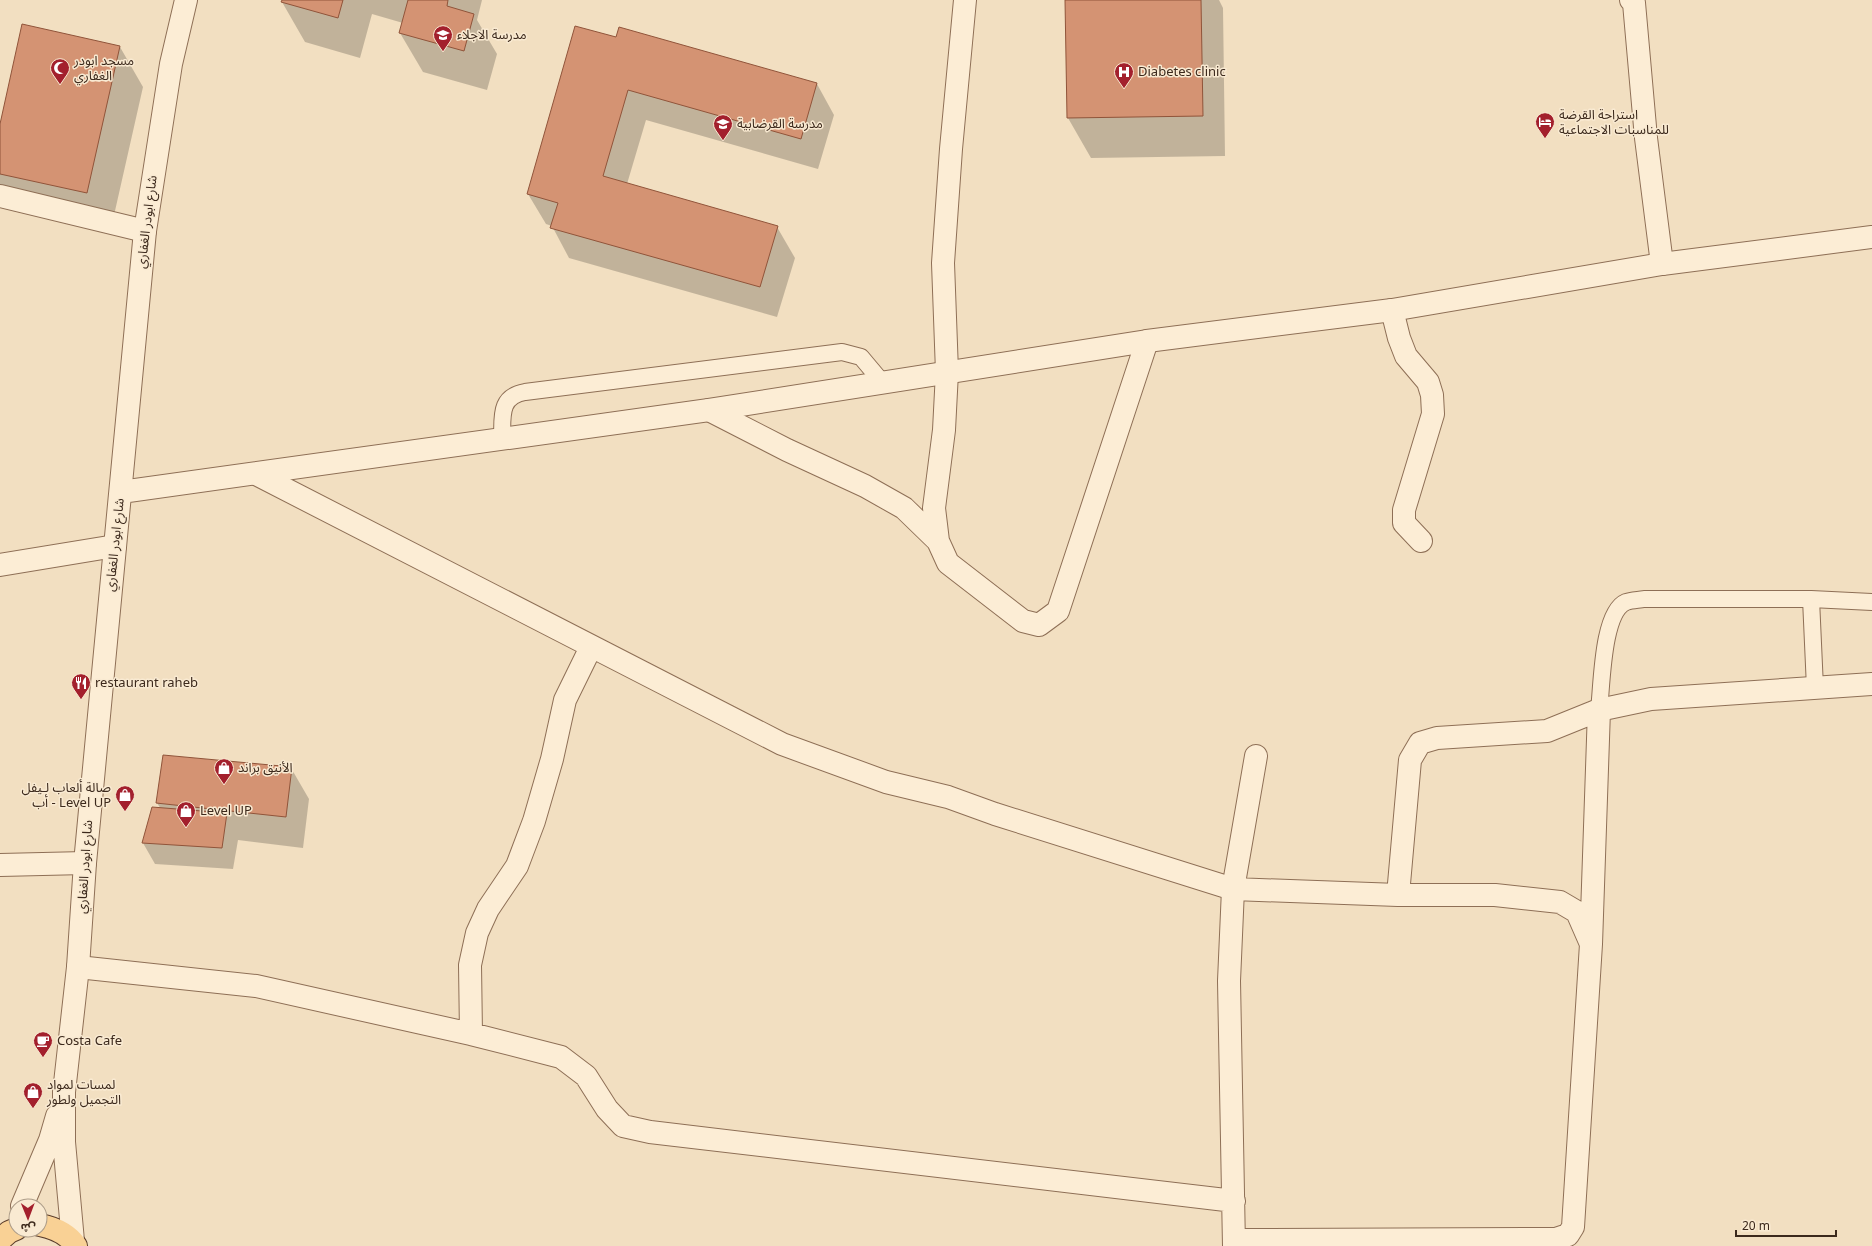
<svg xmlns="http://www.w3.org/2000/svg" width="1872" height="1246" viewBox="0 0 1872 1246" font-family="Georgia,'Noto Sans Arabic',serif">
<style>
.shadow{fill:#0003}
.building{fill:#d49373;stroke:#90543a}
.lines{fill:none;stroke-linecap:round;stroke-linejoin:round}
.service-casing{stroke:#8e6f56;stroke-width:18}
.minor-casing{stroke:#8e6f56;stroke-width:24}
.tertiary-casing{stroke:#8e6f56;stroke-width:24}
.primary-casing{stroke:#5b3d2b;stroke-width:24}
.service{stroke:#fcedd5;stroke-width:16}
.minor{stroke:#fcedd5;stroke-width:22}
.tertiary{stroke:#fcedd5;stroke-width:22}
.primary{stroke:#f9d195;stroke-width:22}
.labels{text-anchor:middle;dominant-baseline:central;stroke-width:3;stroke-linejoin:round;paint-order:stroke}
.poi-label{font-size:13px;fill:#3c291c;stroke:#f9ead2;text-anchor:start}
.street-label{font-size:13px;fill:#3c291c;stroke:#f9ead2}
</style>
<rect width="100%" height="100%" fill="#f2dfc1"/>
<!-- shadow -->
<path class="shadow" d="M 283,0 L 482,0 L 477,20 L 497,54 L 487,90 L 423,72 L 400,33 L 403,23 L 372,14 L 360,58 L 305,42 L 282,2 Z
M 1066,0 L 1219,0 L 1223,8 L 1225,156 L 1091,158 L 1068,118 Z
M 23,26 L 120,47 L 143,87 L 110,233 L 13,211 L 0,188 L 0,129 Z
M 616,39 L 817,84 L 834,115 L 818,169 L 646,120 L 627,184 L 777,227 L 795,258 L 777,317 L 569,258 L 552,226 L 546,224 L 528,194 Z
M 291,768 L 309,799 L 303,848 L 238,840 L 233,869 L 155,864 L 143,843 L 153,808 L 161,809 L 157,803 Z"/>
<!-- building -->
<path class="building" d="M 282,0 L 343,0 L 338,18 L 281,2 Z
M 408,0 L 448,0 L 447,6 L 474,14 L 464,51 L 399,33 Z
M 1065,0 L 1201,0 L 1203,116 L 1067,118 Z
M 22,24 L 120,46 L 87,193 L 0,174 L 0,124 Z
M 575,26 L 616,37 L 619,27 L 817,83 L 801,139 L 628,90 L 603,176 L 778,226 L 760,287 L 550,228 L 558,203 L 527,194 Z
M 163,755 L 292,767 L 286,817 L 156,803 Z
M 152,807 L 227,813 L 222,848 L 142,843 Z"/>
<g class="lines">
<defs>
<path id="service" d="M 502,439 C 503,418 498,397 525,392 L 842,352 L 861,357 L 882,382
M 1811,599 L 1815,688
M 1599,710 C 1602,686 1602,612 1626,602 C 1631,600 1639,600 1644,599 L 1811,599 L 1872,602"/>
<path id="minor" d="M 965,0 L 951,149 L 943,263 L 947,372 L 944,430 L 934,508 L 938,541 L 948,563 L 1023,621 L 1039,625 L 1058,611 L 1147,341
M 1631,0 L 1634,3 L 1646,138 L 1662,264
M 0,196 L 145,231
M 1392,310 L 1399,338 L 1406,356 L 1428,382 L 1432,395 L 1433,414 L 1404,510 L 1404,523 L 1421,541
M 709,410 L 787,450 L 865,486 L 904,508 L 938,541
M 256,474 L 782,744 L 886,782 L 948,797 L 995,814 L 1233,889 L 1398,895 L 1495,895 L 1560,902 L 1577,912 L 1591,944
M 0,565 L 115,546
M 0,865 L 85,863
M 1398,895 L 1410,760 L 1420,743 L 1437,738 L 1547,731 L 1599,710 L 1651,699 L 1872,684
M 78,967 L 256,986 L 471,1034 L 561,1057 L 586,1076 L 607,1109 L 623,1126 L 650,1132 L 1234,1201
M 471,1034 L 470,965 L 477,933 L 488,909 L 517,866 L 534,821 L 552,759 L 565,700 L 591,647
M 1234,1240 L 1556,1239 L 1568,1235 L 1573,1227 L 1591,944 L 1599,710
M 1234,1246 L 1229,981 L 1233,889 L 1256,756"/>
<path id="tertiary" d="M 121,492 L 709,410 L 1147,341 L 1392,310 L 1662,264 L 1872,237
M 22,1206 L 50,1140 L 57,1116
M 73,1241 L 64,1142 L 64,1092 L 78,967 L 85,863 L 145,231 L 171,64 L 186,0"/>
<path id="primary" d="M 40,1225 C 55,1228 68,1234 76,1246
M 0,1240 L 9,1232 L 16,1229"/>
</defs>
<!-- service casing -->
<use href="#service" class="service-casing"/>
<!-- minor casing -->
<use href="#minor" class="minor-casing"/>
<!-- tertiary casing -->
<use href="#tertiary" class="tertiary-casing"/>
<!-- primary casing -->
<use href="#primary" class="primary-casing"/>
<!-- service -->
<use href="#service" class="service"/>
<!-- minor -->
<use href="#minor" class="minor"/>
<!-- tertiary -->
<use href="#tertiary" class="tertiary"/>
<!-- primary -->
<use href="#primary" class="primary"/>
</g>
<!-- icons -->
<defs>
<symbol id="school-pin" viewBox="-11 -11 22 30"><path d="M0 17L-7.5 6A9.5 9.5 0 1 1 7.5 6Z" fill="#a3202d" stroke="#f9ead2"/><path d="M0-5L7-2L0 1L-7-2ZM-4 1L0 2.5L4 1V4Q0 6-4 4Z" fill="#fff"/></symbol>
<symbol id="mosque-pin" viewBox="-11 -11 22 30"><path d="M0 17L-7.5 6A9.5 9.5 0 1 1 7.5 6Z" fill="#a3202d" stroke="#f9ead2"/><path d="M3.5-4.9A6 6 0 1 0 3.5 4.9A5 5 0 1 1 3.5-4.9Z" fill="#fff"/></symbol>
<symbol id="hospital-pin" viewBox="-11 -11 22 30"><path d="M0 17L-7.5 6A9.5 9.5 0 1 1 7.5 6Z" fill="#a3202d" stroke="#f9ead2"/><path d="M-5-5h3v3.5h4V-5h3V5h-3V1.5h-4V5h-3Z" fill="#fff"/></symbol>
<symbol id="hotel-pin" viewBox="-11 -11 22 30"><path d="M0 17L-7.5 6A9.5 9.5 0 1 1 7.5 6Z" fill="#a3202d" stroke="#f9ead2"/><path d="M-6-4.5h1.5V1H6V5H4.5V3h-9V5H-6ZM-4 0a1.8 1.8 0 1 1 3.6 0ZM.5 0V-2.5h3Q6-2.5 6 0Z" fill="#fff"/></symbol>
<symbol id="restaurant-pin" viewBox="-11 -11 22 30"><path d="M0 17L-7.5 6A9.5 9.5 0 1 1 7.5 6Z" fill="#a3202d" stroke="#f9ead2"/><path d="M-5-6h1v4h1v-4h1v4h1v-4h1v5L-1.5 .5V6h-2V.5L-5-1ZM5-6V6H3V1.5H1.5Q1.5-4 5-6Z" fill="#fff"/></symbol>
<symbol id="shop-pin" viewBox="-11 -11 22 30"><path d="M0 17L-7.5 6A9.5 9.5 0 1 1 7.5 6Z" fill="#a3202d" stroke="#f9ead2"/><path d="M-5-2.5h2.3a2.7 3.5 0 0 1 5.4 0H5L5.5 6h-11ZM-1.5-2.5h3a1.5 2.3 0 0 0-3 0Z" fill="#fff"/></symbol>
<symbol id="cafe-pin" viewBox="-11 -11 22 30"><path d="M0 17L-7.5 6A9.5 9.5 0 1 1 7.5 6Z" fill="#a3202d" stroke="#f9ead2"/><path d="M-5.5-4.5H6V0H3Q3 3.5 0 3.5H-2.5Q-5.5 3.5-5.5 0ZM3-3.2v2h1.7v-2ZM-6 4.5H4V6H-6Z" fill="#fff"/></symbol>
</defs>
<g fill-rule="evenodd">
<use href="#school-pin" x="432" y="24" width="22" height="30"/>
<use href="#mosque-pin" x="49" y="57" width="22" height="30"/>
<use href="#hospital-pin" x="1113" y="61" width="22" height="30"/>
<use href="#hotel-pin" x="1534" y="111" width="22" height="30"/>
<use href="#school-pin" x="712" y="113" width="22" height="30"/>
<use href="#restaurant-pin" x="70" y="672" width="22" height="30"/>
<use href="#shop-pin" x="213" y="757" width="22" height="30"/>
<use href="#shop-pin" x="114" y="784" width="22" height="30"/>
<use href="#shop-pin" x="175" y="800" width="22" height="30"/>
<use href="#cafe-pin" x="32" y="1030" width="22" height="30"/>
<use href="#shop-pin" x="22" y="1081" width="22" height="30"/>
</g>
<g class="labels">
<!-- poi labels -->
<g class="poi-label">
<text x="457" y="35">مدرسة الاجلاء</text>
<text x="74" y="61">مسجد ابودر<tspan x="74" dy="15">الغفاري</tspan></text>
<text x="1138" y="72">Diabetes clinic</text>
<text x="1559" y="115">استراحة القرضة<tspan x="1559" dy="15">للمناسبات الاجتماعية</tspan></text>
<text x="737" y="124">مدرسة القرضابية</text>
<text x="95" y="683">restaurant raheb</text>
<text x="238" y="768">الأنيق براند</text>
<text x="111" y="788" text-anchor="end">صالة ألعاب لـيفل<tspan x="111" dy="15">أب - Level UP</tspan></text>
<text x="200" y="811">Level UP</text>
<text x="57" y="1041">Costa Cafe</text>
<text x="47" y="1085">لمسات لمواد<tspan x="47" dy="15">التجميل ولطور</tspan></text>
</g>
<!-- street labels -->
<g class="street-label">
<text transform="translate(147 222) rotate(-83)">شارع ابودر الغفاري</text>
<text transform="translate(115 545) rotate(-84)">شارع ابودر الغفاري</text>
<text transform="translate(85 867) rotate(-86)">شارع ابودر الغفاري</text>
</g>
</g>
<!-- north arrow -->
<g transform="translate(28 1218) rotate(179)"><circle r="19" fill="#f9ead2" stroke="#ad9d89"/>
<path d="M0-3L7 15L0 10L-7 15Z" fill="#a3202d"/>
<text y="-6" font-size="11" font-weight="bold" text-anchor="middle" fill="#3c291c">ش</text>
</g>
<!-- scale -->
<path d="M1736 1230v6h100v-6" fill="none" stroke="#3c291c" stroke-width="2"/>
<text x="1742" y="1230" font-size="12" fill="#3c291c" stroke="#f9ead2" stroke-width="3" paint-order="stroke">20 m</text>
</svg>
